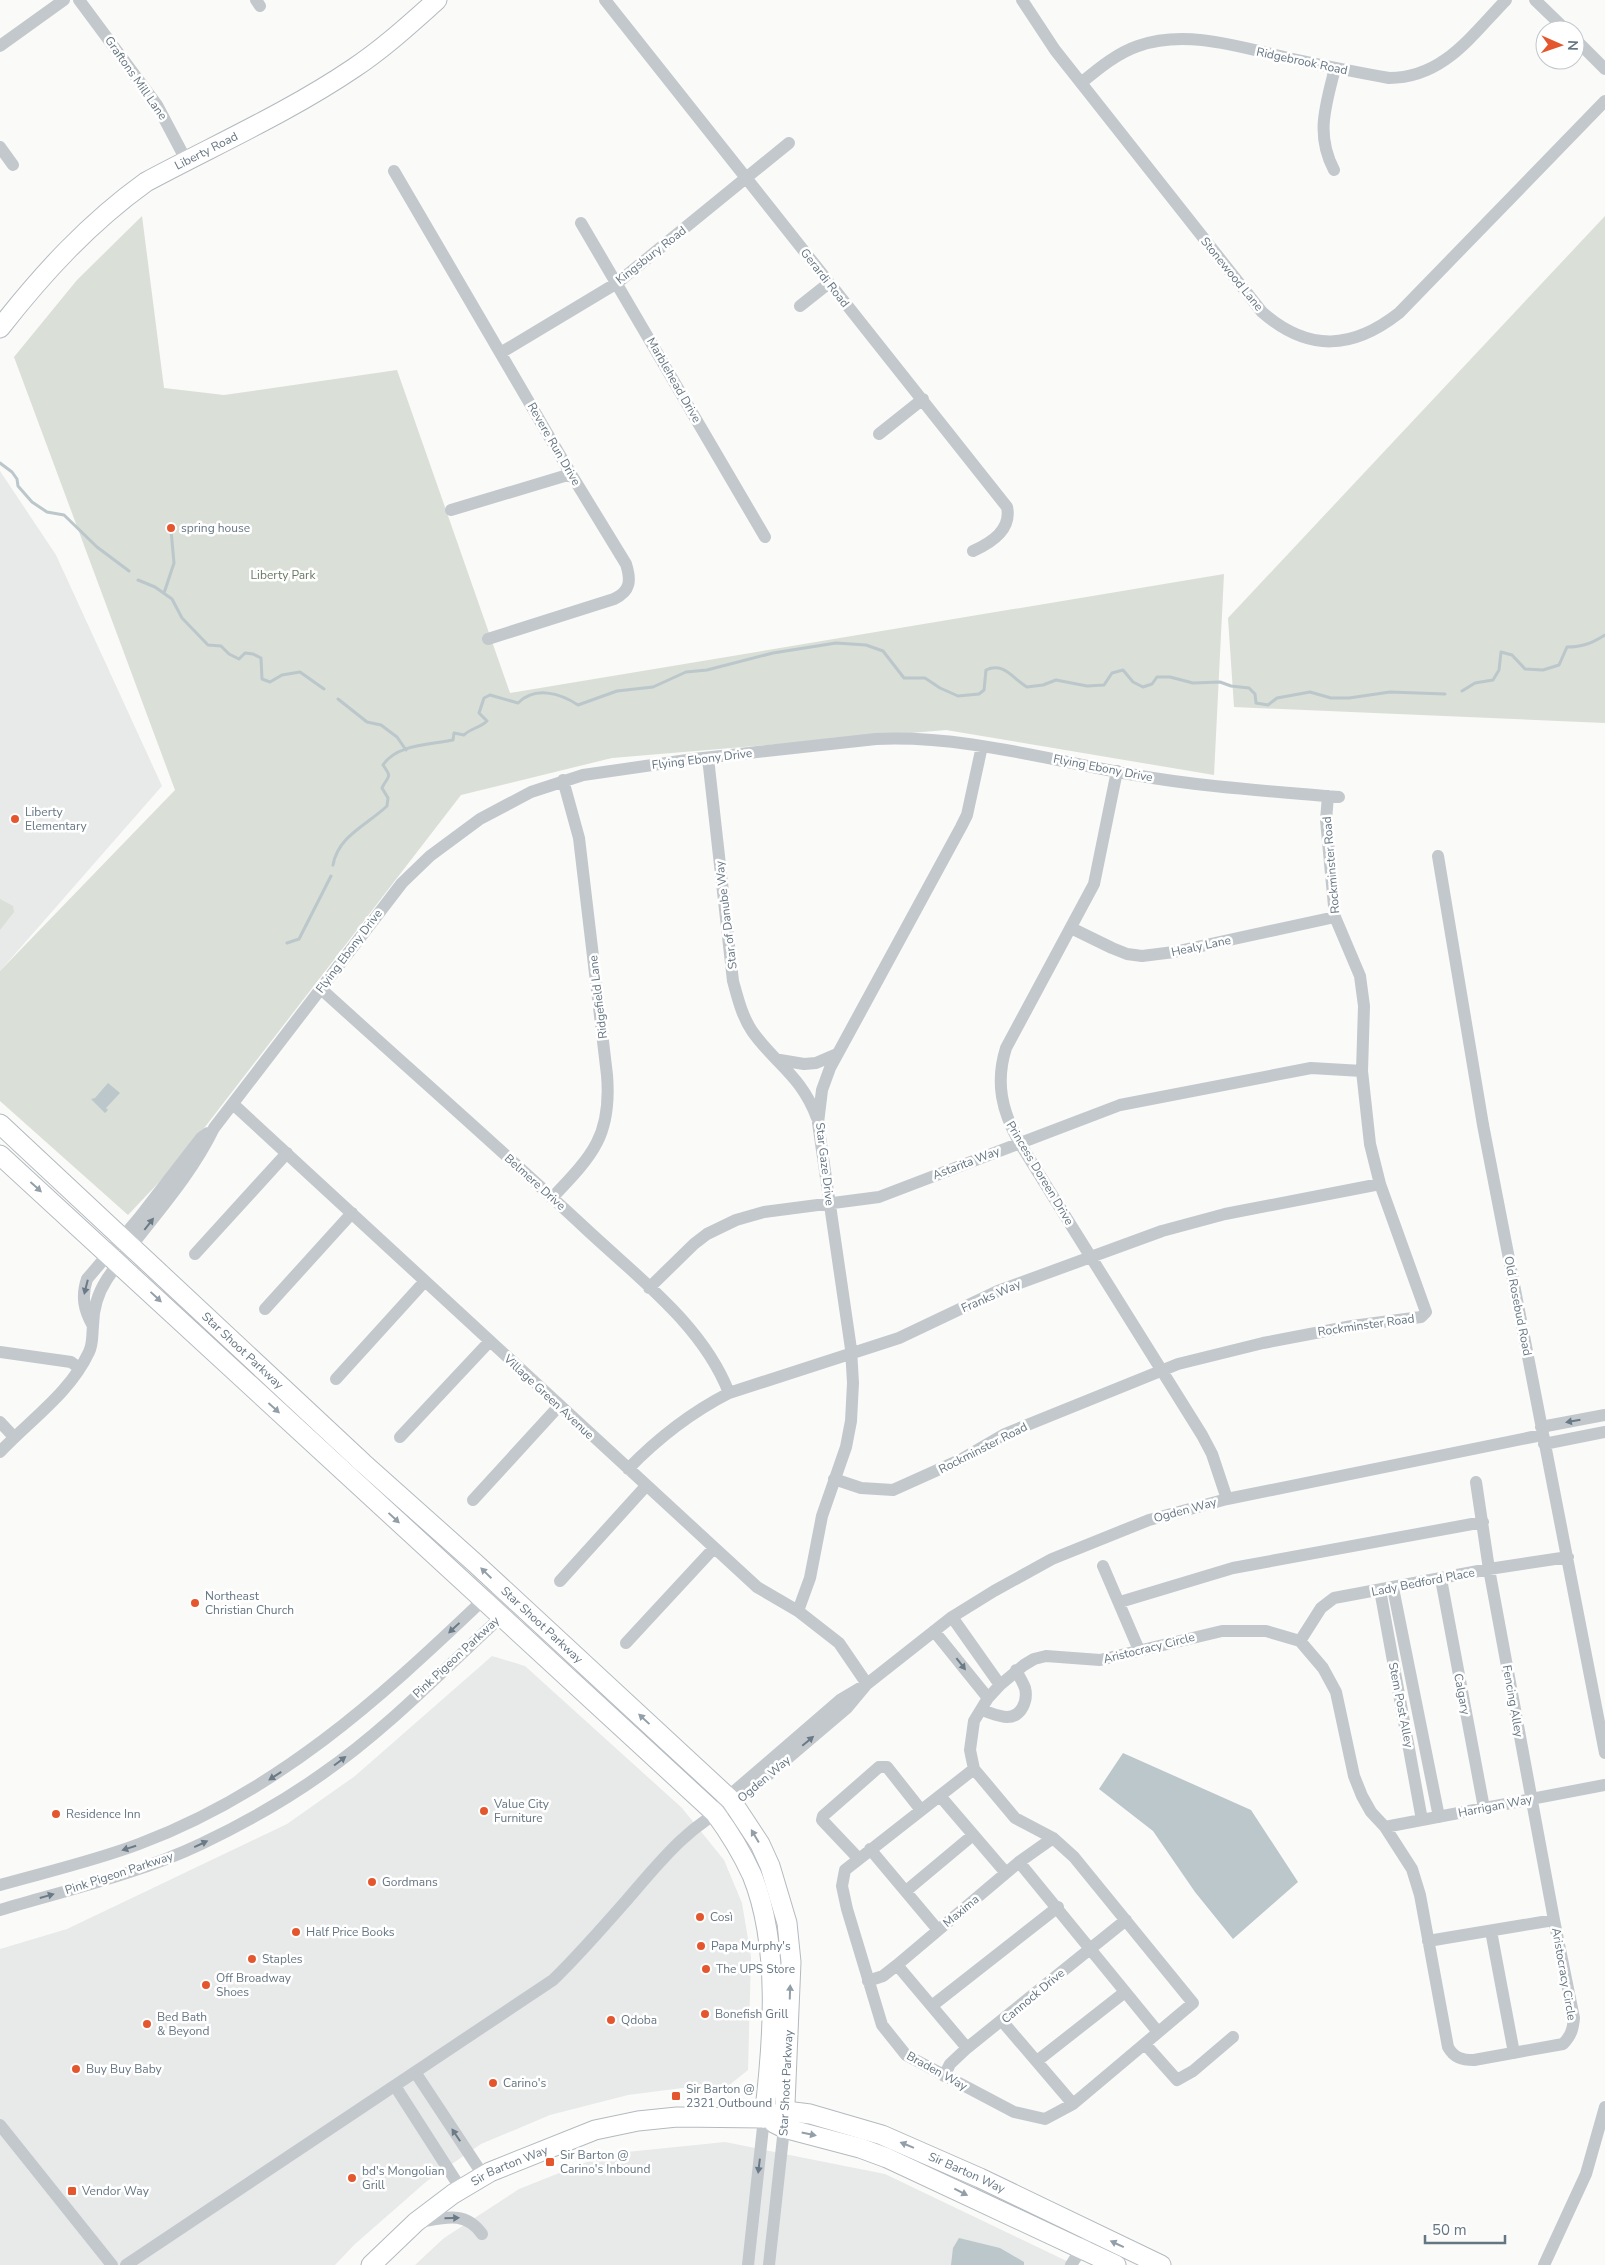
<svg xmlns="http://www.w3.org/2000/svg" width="1605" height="2265" viewBox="0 0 1605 2265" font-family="'Nunito Sans',sans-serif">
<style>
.built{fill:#e8e9e9}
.green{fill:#dadfd7}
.water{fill:#bbc7cb}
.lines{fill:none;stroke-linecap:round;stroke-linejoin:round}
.stream{stroke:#bbc7cb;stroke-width:3}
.secondary-casing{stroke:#b3babf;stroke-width:21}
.street{stroke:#c3c8cc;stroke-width:12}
.secondary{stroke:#fff;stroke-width:19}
.oneway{fill:#939fa8}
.oneway2{fill:#6a7a87}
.poi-dot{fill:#e4572e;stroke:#fff;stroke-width:2}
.labels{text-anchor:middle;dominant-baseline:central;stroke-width:5;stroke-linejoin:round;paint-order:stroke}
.street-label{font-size:12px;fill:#657683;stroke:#fff}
.poi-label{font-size:12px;fill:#657683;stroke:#fff;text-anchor:start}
.park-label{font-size:12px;fill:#687a64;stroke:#fff}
</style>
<rect width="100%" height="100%" fill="#fafaf8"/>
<!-- built -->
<path class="built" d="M 0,471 L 56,555 L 162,786 L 0,971 Z
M 492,1656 L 525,1666 L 682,1808 L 724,1860 L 742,1903 L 751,1957 L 748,2070 L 728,2086 L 698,2086 L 628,2095 L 550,2115 L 481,2144 L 427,2181 L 354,2245 L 335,2265 L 0,2265 L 0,1949 L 67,1929 L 287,1824 L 355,1776 Z
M 725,2142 L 885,2174 L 1075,2265 L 415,2265 L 444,2238 L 519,2189 L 607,2154 Z"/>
<!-- green -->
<path class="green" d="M 142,216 L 164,388 L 224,395 L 397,370 L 510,693 L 1224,574 L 1214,775 L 946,730 L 612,758 L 461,795 L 178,1162 L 128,1215 L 0,1101 L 0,971 L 175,790 L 14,357 L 77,280 Z
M 1605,216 L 1605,723 L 1234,707 L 1228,618 Z
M 0,899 L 13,906 L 14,912 L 0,930 Z"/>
<!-- water -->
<path class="water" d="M 108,1083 L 120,1093 L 106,1108 L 108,1110 L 105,1113 L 91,1099 L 95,1098 Z
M 1123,1753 L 1251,1810 L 1298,1882 L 1233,1939 L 1195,1892 L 1153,1831 L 1099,1789 Z
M 959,2238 L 1000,2248 L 1024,2262 L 1024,2265 L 951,2265 L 953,2248 Z"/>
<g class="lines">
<!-- stream -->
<path class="stream" d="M 0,463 L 12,472 L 17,479 L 18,486 L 32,502 L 47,512 L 64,515 L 97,547 L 129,571
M 138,580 L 155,587 L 172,599 L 182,618 L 208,645 L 221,646 L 229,654 L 239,659 L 245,653 L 253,654 L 261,658 L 262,679 L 270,682 L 282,675 L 300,672 L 324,689
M 164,593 L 174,563 L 171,530
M 1462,691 L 1475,683 L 1493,680 L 1499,670 L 1501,652 L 1512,655 L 1525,669 L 1543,670 L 1559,665 L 1567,647 C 1583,647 1592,643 1605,635
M 338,699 L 367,722 L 381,725 L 397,737 L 406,750
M 333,865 C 338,836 367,825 387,806 L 388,798 L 382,788 C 388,775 393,779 383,765 C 397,744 430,745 453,740 L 454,733 L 464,735 C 471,728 480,728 487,721 L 479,713 L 484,698 L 490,695 L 518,703 C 535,686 560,693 578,705 L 617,691 L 653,687 L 686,672 L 707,670 L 773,653 L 836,643 L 866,645 L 883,651 L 904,678 L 925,678 L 940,688 L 958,696 L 979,694 L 984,690 L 986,670 C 1004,662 1012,678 1027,687 L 1043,685 L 1056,680 L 1087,686 L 1104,685 L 1112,673 L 1123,670 L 1133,682 L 1143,687 L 1152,684 L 1157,677 L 1170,677 L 1193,683 L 1220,682 L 1231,686 L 1249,688 L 1255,694 L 1256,703 L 1268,705 L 1277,698 L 1310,692 L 1331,698 L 1349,698 L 1390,692 L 1445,694
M 287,943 L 299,939 L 331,876"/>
<defs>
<g id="secondary">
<path id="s1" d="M 0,328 C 43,273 89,223 146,182 C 215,145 289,112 354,68 C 384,48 410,24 437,0"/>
<path id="s2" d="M 0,1124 L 363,1463 L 475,1563 L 731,1800 L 760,1844 L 770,1866 L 787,1923 L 791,1962 L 784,2128"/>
<path d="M 0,1155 L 715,1813 C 729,1832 742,1853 752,1875 C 781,1946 773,2043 764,2118"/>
<path d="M 774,2123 L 784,2128 L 860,2148 L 887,2158 L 1116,2265"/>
<path id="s3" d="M 371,2265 L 416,2222 L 453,2194 L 490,2172 L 595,2130 L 638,2121 L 677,2117 L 764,2118 L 786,2111 L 810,2114 L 882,2135 L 980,2178 L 1161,2265"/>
</g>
</defs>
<!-- secondary casing -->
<use href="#secondary" class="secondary-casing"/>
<!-- street -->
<path class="street" d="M 79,0 L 157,105 L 186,160
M 256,0 L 260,6
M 605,0 L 1007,507 C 1012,530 991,543 973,551
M 1022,0 L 1055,50 L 1262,312 C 1309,353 1353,349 1399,313 L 1605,101
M 1535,0 L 1566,30
M 1575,39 L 1605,69
M 0,46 L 64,0
M 1081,83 C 1098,69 1117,53 1138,46 C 1186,29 1240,47 1288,58 C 1321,65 1355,72 1389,78 C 1443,78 1471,36 1506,0
M 0,147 L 13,165
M 1334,170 C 1315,134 1326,105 1335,68
M 394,171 L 571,474 L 626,564 C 631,580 631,591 614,599 L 488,639
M 581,223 L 765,537
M 800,306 L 829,283
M 502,352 L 617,283 L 789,143
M 879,434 L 923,399
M 451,510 L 571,474
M 708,758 L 733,981 C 738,999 742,1016 752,1031 C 776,1065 801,1075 817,1118
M 1117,771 L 1094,884 L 1006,1048 C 995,1083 1002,1111 1019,1142 L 1202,1435 L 1212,1454 L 1227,1499
M 1438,856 L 1483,1125 L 1605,1753
M 1071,928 L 1112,948 L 1127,954 L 1142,956 L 1174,952 L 1335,917
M 320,988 C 408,1068 497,1146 584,1227 C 636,1276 703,1325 729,1393
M 780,1060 L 804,1064 L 816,1063 L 837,1054
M 233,1104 L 757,1587 L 798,1611 L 839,1643 L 867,1684
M 552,1198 C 592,1156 612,1136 607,1075 L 579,838 L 563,780
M 195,1254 L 287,1153
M 649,1288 L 694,1244 L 707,1234 L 736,1220 L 764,1212 L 879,1197 L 1120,1105 L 1311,1068 L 1362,1071
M 265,1309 L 352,1213
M 93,1326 C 84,1310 81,1297 87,1279 L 139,1218 L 201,1138 L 208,1133
M 0,1352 L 71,1362 L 79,1368
M 336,1379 L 425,1281
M 0,1422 L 14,1437
M 1541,1427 L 1605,1415
M 400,1437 L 490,1341
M 1544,1444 L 1605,1432
M 0,1452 C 30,1420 70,1393 89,1352 C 93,1344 92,1335 93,1326 C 93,1309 98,1293 107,1279 C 142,1228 187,1184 214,1128 L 402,883 L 430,856 L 480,819 L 531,792 L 583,775 L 694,759 L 876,739 C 964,735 1048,760 1135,775 C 1202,787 1270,791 1339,797
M 628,1469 C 658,1438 690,1413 729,1393 L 899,1338 L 998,1291 L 1162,1231 L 1225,1214 L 1380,1184
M 834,1479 L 861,1488 L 893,1490 L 962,1459 L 1005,1434 L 1178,1364 L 1263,1343 L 1352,1326 L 1421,1317 L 1426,1312 L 1380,1184 L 1370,1144 L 1362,1071 L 1364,1006 L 1360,976 L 1335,917 L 1326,820 L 1328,796
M 1476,1482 L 1489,1569 L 1554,1920
M 473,1500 L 559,1406
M 1103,1566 L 1139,1650
M 1441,1579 L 1484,1808
M 560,1581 L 646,1486
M 1393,1588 L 1439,1817
M 1380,1590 L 1422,1820
M 1120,1602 L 1233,1568 L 1483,1522
M 798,1611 L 810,1578 L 822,1516 L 846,1447 L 851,1421 L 853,1383 L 851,1349 L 818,1123 L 822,1090 L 830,1068 L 961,827 L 967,815 L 982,746
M 952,1617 L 1000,1685
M 934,1631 L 988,1698
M 1300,1641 L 1321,1608 L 1334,1598 L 1489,1569 L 1568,1557
M 626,1643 L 714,1548
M 981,1710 C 989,1712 999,1717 1007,1717 C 1022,1717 1028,1700 1025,1688 C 1023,1682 1018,1675 1016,1670
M 974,1769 L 845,1870 L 842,1886 L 847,1909 L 882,2025 L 906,2055 L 1014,2112 L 1045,2119 L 1073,2104 L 1193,2003 L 1074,1857 L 1053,1838 L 1015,1818 L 974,1769 L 970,1750 L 974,1721 L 988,1698 L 1000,1685 L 1024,1665 L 1034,1659 L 1046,1656 L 1100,1660 L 1222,1631 L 1266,1631 L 1300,1641 L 1323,1668 L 1336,1692 L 1354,1776 L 1362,1796 L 1371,1812 L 1385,1827 L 1412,1869 L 1420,1895 L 1448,2047 C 1454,2058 1462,2060 1474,2060 L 1563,2044 C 1571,2036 1573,2029 1574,2018 L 1554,1920 L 1428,1941
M 940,1796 L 1006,1873
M 723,1801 L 840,1700 L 867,1684 L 952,1617 L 994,1591 L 1052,1559 L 1149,1520 L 1227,1499 L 1542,1435
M 1385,1827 L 1605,1785
M 870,1849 L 938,1930
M 858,1858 L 822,1820 L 823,1816 L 879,1767 L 887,1767 L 921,1810
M 1019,1862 L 1158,2032
M 0,1885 C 46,1872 94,1861 139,1844 C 277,1792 377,1701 483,1600 L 508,1594
M 906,1891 L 973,1835
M 0,1910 C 67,1890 138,1874 201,1844 C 243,1824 284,1801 322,1774 C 387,1729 443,1670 501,1617 L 508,1594
M 1491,1931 L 1514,2053
M 897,1965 L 967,2048
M 868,1981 L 883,1976 L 897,1965 L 1019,1862 L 1053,1838
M 933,2005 L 1058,1907
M 1002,2021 L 1073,2104
M 1145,2044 L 1177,2080 L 1193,2071 L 1233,2037
M 1037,2061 L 1125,1992
M 415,2072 L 483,2175
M 944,2076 L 950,2064 L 967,2048 L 1126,1920
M 395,2086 L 461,2189
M 0,2125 L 112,2265
M 419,2222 C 444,2218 465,2210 482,2234
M 126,2265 L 553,1980 C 579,1955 602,1928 626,1901 C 658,1864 689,1824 734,1804 L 847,1708 L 867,1684
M 748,2265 L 764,2118
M 769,2265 L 784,2128
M 1071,2265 L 1085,2243
M 1544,2265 L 1586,2174 L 1605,2107"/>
<!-- secondary -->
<use href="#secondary" class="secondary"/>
</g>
<!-- one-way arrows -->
<defs><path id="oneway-solid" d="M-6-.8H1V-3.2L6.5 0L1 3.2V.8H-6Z" transform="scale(1.25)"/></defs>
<g class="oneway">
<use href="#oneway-solid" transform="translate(36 1187) rotate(42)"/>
<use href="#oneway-solid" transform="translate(156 1297) rotate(43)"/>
<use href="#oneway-solid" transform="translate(274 1408) rotate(42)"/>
<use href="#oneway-solid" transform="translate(394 1518) rotate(43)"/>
<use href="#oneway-solid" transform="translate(486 1573) rotate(-136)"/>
<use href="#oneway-solid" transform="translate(644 1719) rotate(-137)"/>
<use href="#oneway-solid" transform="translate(755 1836) rotate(-121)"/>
<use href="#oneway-solid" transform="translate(790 1992) rotate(-88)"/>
<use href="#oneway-solid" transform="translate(809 2134) rotate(12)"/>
<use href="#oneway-solid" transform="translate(907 2145) rotate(-158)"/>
<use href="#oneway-solid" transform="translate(961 2192) rotate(27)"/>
<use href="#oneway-solid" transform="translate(1117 2244) rotate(-155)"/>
</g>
<g class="oneway2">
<use href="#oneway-solid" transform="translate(149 1224) rotate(-52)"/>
<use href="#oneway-solid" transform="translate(86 1287) rotate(104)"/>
<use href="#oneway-solid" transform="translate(1573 1421) rotate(170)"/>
<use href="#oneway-solid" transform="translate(454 1628) rotate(137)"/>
<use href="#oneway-solid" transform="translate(961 1664) rotate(52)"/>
<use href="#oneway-solid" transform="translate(808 1741) rotate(-40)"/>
<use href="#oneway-solid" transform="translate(340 1761) rotate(-37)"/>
<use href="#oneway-solid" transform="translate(275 1776) rotate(147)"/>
<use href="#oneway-solid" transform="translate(201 1844) rotate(-25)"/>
<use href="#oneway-solid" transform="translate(129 1848) rotate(162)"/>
<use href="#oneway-solid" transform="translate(47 1896) rotate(-16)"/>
<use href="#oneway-solid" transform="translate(456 2135) rotate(-124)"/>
<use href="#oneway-solid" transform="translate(759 2166) rotate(97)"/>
<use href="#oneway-solid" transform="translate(452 2218) rotate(-2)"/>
</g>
<!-- markers -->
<g class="poi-dot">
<circle cx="171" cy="528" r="5"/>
<circle cx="15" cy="819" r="5"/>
<circle cx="195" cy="1603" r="5"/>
<circle cx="484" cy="1811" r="5"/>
<circle cx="56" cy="1814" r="5"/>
<circle cx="372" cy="1882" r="5"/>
<circle cx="700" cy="1917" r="5"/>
<circle cx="296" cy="1932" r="5"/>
<circle cx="701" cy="1946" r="5"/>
<circle cx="252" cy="1959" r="5"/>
<circle cx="706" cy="1969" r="5"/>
<circle cx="206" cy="1985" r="5"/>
<circle cx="705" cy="2014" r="5"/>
<circle cx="611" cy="2020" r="5"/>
<circle cx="147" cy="2024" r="5"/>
<circle cx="76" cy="2069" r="5"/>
<circle cx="493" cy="2083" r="5"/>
<rect x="671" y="2091" width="10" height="10" rx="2.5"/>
<rect x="545" y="2157" width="10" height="10" rx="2.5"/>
<circle cx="352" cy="2178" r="5"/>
<rect x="67" y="2186" width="10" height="10" rx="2.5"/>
</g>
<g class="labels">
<!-- street labels -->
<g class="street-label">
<text transform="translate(1302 61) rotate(12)">Ridgebrook Road</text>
<text transform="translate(136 78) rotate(55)">Graftons Mill Lane</text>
<text stroke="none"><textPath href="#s1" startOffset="275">Liberty Road</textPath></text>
<text transform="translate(651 255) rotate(-38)">Kingsbury Road</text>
<text transform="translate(1232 274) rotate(51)">Stonewood Lane</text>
<text transform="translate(825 278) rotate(52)">Gerardi Road</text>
<text transform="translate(674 380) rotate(60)">Marblehead Drive</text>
<text transform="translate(554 444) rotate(60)">Revere Run Drive</text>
<text transform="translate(702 759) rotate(-7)">Flying Ebony Drive</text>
<text transform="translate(1103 768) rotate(11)">Flying Ebony Drive</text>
<text transform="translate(1331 865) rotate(-95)">Rockminster Road</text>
<text transform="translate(726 915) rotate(-97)">Star of Danube Way</text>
<text transform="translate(1201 946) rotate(-12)">Healy Lane</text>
<text transform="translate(349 951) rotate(-53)">Flying Ebony Drive</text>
<text transform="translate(598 997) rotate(-97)">Ridgefield Lane</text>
<text transform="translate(966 1163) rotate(-21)">Astarita Way</text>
<text transform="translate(825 1164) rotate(83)">Star Gaze Drive</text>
<text transform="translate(1040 1173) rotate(59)">Princess Doreen Drive</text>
<text transform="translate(535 1182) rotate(42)">Belmere Drive</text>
<text transform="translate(991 1296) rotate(-24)">Franks Way</text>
<text transform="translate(1518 1306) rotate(79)">Old Rosebud Road</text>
<text transform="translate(1366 1325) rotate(-8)">Rockminster Road</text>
<text stroke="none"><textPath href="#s2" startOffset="332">Star Shoot Parkway</textPath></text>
<text transform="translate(549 1397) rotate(43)">Village Green Avenue</text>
<text transform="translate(983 1448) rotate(-27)">Rockminster Road</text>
<text transform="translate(1185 1510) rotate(-15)">Ogden Way</text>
<text transform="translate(1423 1582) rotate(-11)">Lady Bedford Place</text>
<text stroke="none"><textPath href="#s2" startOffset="738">Star Shoot Parkway</textPath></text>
<text transform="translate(1149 1648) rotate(-14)">Aristocracy Circle</text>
<text transform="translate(456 1657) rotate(-43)">Pink Pigeon Parkway</text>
<text transform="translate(1462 1694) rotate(79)">Calgary</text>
<text transform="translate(1513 1701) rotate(80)">Fencing Alley</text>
<text transform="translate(1401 1705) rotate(79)">Stem Post Alley</text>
<text transform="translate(764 1779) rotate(-40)">Ogden Way</text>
<text transform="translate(1495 1806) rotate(-11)">Harrigan Way</text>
<text transform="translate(119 1873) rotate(-18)">Pink Pigeon Parkway</text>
<text transform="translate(961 1911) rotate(-40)">Maxima</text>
<text transform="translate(1564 1974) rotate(80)">Aristocracy Circle</text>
<text transform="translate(1033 1996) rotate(-40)">Cannock Drive</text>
<text transform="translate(937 2071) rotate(29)">Braden Way</text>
<text transform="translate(786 2083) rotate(-87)">Star Shoot Parkway</text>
<text stroke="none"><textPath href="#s3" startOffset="172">Sir Barton Way</textPath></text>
<text stroke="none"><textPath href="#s3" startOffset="650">Sir Barton Way</textPath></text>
</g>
<!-- poi labels -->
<g class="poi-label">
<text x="181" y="528">spring house</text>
<text x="25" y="812">Liberty<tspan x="25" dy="14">Elementary</tspan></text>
<text x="205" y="1596">Northeast<tspan x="205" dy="14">Christian Church</tspan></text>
<text x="494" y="1804">Value City<tspan x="494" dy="14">Furniture</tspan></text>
<text x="66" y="1814">Residence Inn</text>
<text x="382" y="1882">Gordmans</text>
<text x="710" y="1917">Così</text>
<text x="306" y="1932">Half Price Books</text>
<text x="711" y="1946">Papa Murphy's</text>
<text x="262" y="1959">Staples</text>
<text x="716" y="1969">The UPS Store</text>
<text x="216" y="1978">Off Broadway<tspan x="216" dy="14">Shoes</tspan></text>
<text x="715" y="2014">Bonefish Grill</text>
<text x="157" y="2017">Bed Bath<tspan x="157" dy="14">&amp; Beyond</tspan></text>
<text x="621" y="2020">Qdoba</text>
<text x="86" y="2069">Buy Buy Baby</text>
<text x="503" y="2083">Carino's</text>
<text x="686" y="2089">Sir Barton @<tspan x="686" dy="14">2321 Outbound</tspan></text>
<text x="560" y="2155">Sir Barton @<tspan x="560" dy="14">Carino's Inbound</tspan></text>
<text x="362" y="2171">bd's Mongolian<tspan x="362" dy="14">Grill</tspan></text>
<text x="82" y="2191">Vendor Way</text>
</g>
<!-- park labels -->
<g class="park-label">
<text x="283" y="575">Liberty Park</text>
</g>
</g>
<!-- north arrow -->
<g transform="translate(1560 45) rotate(92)"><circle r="24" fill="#ffffff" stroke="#c1c8cd"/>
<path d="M0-4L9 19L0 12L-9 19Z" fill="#e4572e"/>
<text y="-8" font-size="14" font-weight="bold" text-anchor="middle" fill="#657683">N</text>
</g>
<!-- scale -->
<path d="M1425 2235v8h80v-8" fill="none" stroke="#657683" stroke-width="2.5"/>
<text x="1432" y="2235" font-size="15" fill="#657683" stroke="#ffffff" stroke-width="4" paint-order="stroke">50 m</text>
</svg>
